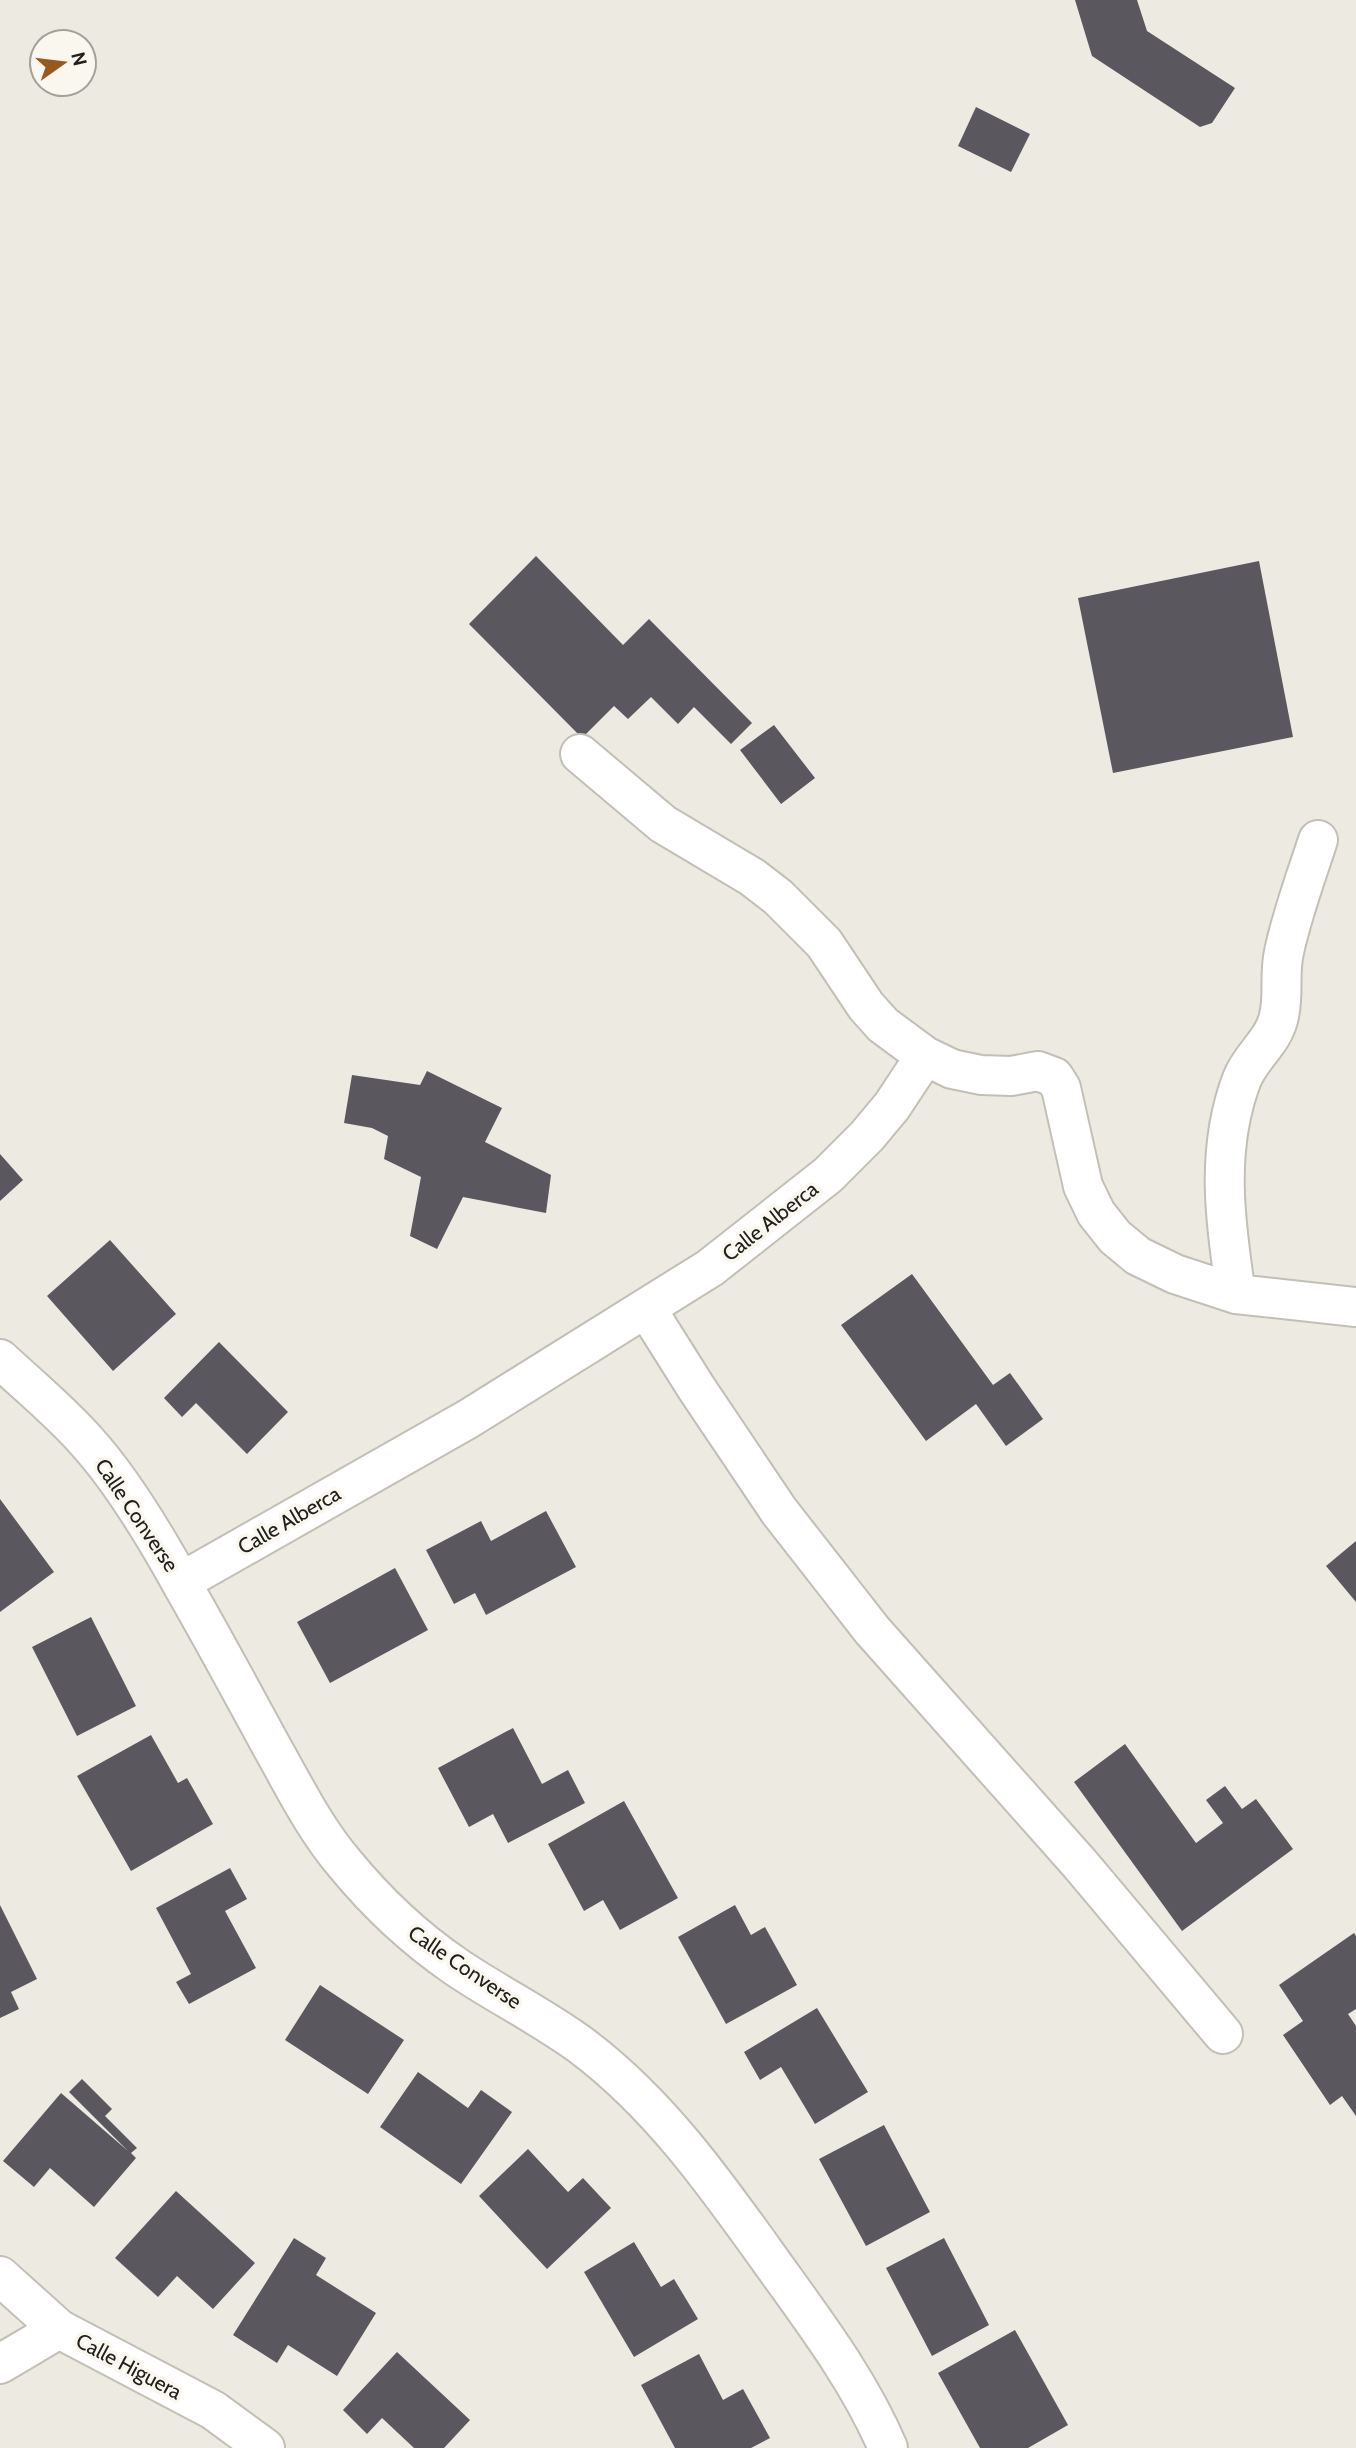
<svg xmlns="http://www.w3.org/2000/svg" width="1356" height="2448" viewBox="0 0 1356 2448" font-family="Cabin,sans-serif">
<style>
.building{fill:#5b575e}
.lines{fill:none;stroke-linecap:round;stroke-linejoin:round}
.minor-casing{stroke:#c2bfb7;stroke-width:42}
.minor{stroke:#fff;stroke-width:38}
.labels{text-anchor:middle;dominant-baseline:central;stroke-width:7;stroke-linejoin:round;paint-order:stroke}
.street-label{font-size:21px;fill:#21201d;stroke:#faf7ef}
</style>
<rect width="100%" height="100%" fill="#edeae2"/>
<!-- building -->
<path class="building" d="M 1075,0 L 1137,0 L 1147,31 L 1235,88 L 1212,123 L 1200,127 L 1092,56 Z
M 976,107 L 1030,134 L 1011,172 L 958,146 Z
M 536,556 L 623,645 L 649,619 L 752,723 L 731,744 L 694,707 L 678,724 L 651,697 L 628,719 L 614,706 L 582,738 L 469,624 Z
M 1259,561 L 1293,737 L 1113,773 L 1078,598 Z
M 774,725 L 815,778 L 781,804 L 740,750 Z
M 427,1071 L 502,1108 L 485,1142 L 551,1175 L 546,1213 L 463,1197 L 437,1249 L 410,1236 L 421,1177 L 384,1159 L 388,1136 L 372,1128 L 344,1123 L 352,1075 L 420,1085 Z
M 0,1154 L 23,1180 L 0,1201 Z
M 110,1240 L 176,1314 L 113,1371 L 47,1296 Z
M 912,1274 L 993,1385 L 1010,1373 L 1043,1419 L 1006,1446 L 976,1404 L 926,1441 L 841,1325 Z
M 219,1342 L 288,1412 L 247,1454 L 196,1403 L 182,1417 L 164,1398 Z
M 0,1499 L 54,1572 L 0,1612 Z
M 546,1511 L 576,1567 L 486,1615 L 475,1593 L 454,1604 L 426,1550 L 481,1521 L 491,1541 Z
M 1356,1541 L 1356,1602 L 1326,1566 Z
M 395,1568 L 428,1630 L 330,1683 L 297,1622 Z
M 91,1617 L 136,1706 L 77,1736 L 32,1647 Z
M 513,1728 L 542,1784 L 568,1770 L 585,1803 L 508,1843 L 493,1814 L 469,1827 L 438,1768 Z
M 151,1735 L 178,1783 L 187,1778 L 213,1824 L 131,1871 L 77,1776 Z
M 1125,1744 L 1196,1843 L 1223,1823 L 1206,1800 L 1225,1786 L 1242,1809 L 1256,1799 L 1293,1849 L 1182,1931 L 1074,1782 Z
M 624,1801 L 678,1898 L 620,1930 L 603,1900 L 584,1911 L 548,1844 Z
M 230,1868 L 247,1899 L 225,1911 L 256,1968 L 189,2004 L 176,1982 L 191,1974 L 156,1908 Z
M 0,1905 L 37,1979 L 11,1992 L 19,2009 L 0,2018 Z
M 735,1905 L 751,1935 L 765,1927 L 797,1985 L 726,2024 L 678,1937 Z
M 1354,1933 L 1356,1936 L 1356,2009 L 1348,2014 L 1356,2026 L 1356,2116 L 1342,2096 L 1330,2105 L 1283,2035 L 1303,2021 L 1279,1985 Z
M 320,1985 L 404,2040 L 368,2094 L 285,2040 Z
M 817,2008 L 868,2092 L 815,2124 L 781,2067 L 760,2080 L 744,2052 Z
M 418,2072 L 468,2108 L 481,2090 L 512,2112 L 461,2184 L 380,2127 Z
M 82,2079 L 112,2109 L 105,2116 L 137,2148 L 131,2153 L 136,2158 L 94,2207 L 50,2168 L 34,2187 L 3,2161 L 61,2093 L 128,2151 L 69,2092 Z
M 884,2125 L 930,2212 L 866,2246 L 819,2159 Z
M 528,2149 L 568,2192 L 583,2178 L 611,2208 L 547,2269 L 479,2196 Z
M 176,2191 L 255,2263 L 213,2309 L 177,2276 L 158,2297 L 115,2258 Z
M 294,2238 L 326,2258 L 316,2275 L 376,2313 L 337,2376 L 288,2345 L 277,2363 L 233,2335 Z
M 944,2238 L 989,2325 L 932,2356 L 886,2268 Z
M 634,2242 L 661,2287 L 674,2279 L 698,2319 L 634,2357 L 584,2272 Z
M 1015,2330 L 1068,2425 L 1028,2448 L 980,2448 L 938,2373 Z
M 397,2352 L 470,2420 L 444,2448 L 414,2448 L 382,2418 L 367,2434 L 343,2410 Z
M 699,2354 L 723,2400 L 743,2389 L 770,2438 L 751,2448 L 675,2448 L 641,2385 Z"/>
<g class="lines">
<defs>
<path id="minor" d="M 580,754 L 663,824 L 752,877 L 778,897 L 824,943 L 866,1006 L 883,1025 L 925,1056 L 952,1069 L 981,1075 L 1011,1076 L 1038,1071 L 1054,1077 L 1061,1088 L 1083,1186 L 1096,1213 L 1115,1237 L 1138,1256 L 1175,1274 L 1236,1294 L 1356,1307
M 1236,1294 C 1225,1222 1215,1149 1242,1079 C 1251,1056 1274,1041 1279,1016 C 1284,995 1279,973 1284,952 C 1292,914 1306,877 1318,840
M 646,1308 L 697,1389 L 779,1511 L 872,1630 L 1080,1864 L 1223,2034
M 0,1359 C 29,1386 62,1413 88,1443 C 124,1483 157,1539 183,1586 C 214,1640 243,1694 273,1749 C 295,1788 315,1829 345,1864 C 377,1903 413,1937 455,1966 C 496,1994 541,2016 582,2046 C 659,2104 715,2183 770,2260 C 813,2320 859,2380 888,2448
M 181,1582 L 468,1419 L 710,1268 L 828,1175 L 867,1136 L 892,1106 L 925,1056
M 0,2276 L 59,2329 L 213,2410 L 265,2448
M 0,2364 L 59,2329"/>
</defs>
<!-- minor casing -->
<use href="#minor" class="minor-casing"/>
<!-- minor -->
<use href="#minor" class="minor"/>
</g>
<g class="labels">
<!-- street labels -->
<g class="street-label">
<text transform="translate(770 1221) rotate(-38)">Calle Alberca</text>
<text transform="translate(137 1515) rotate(56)">Calle Converse</text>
<text transform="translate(289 1520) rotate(-30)">Calle Alberca</text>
<text transform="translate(465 1967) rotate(34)">Calle Converse</text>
<text transform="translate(129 2366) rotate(28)">Calle Higuera</text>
</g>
</g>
<!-- north arrow -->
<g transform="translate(63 63) rotate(76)"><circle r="33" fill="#faf7ef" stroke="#a3a19b" stroke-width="2"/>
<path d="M0-5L12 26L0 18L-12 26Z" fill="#97591e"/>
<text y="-10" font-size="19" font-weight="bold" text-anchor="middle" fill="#21201d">N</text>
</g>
</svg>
